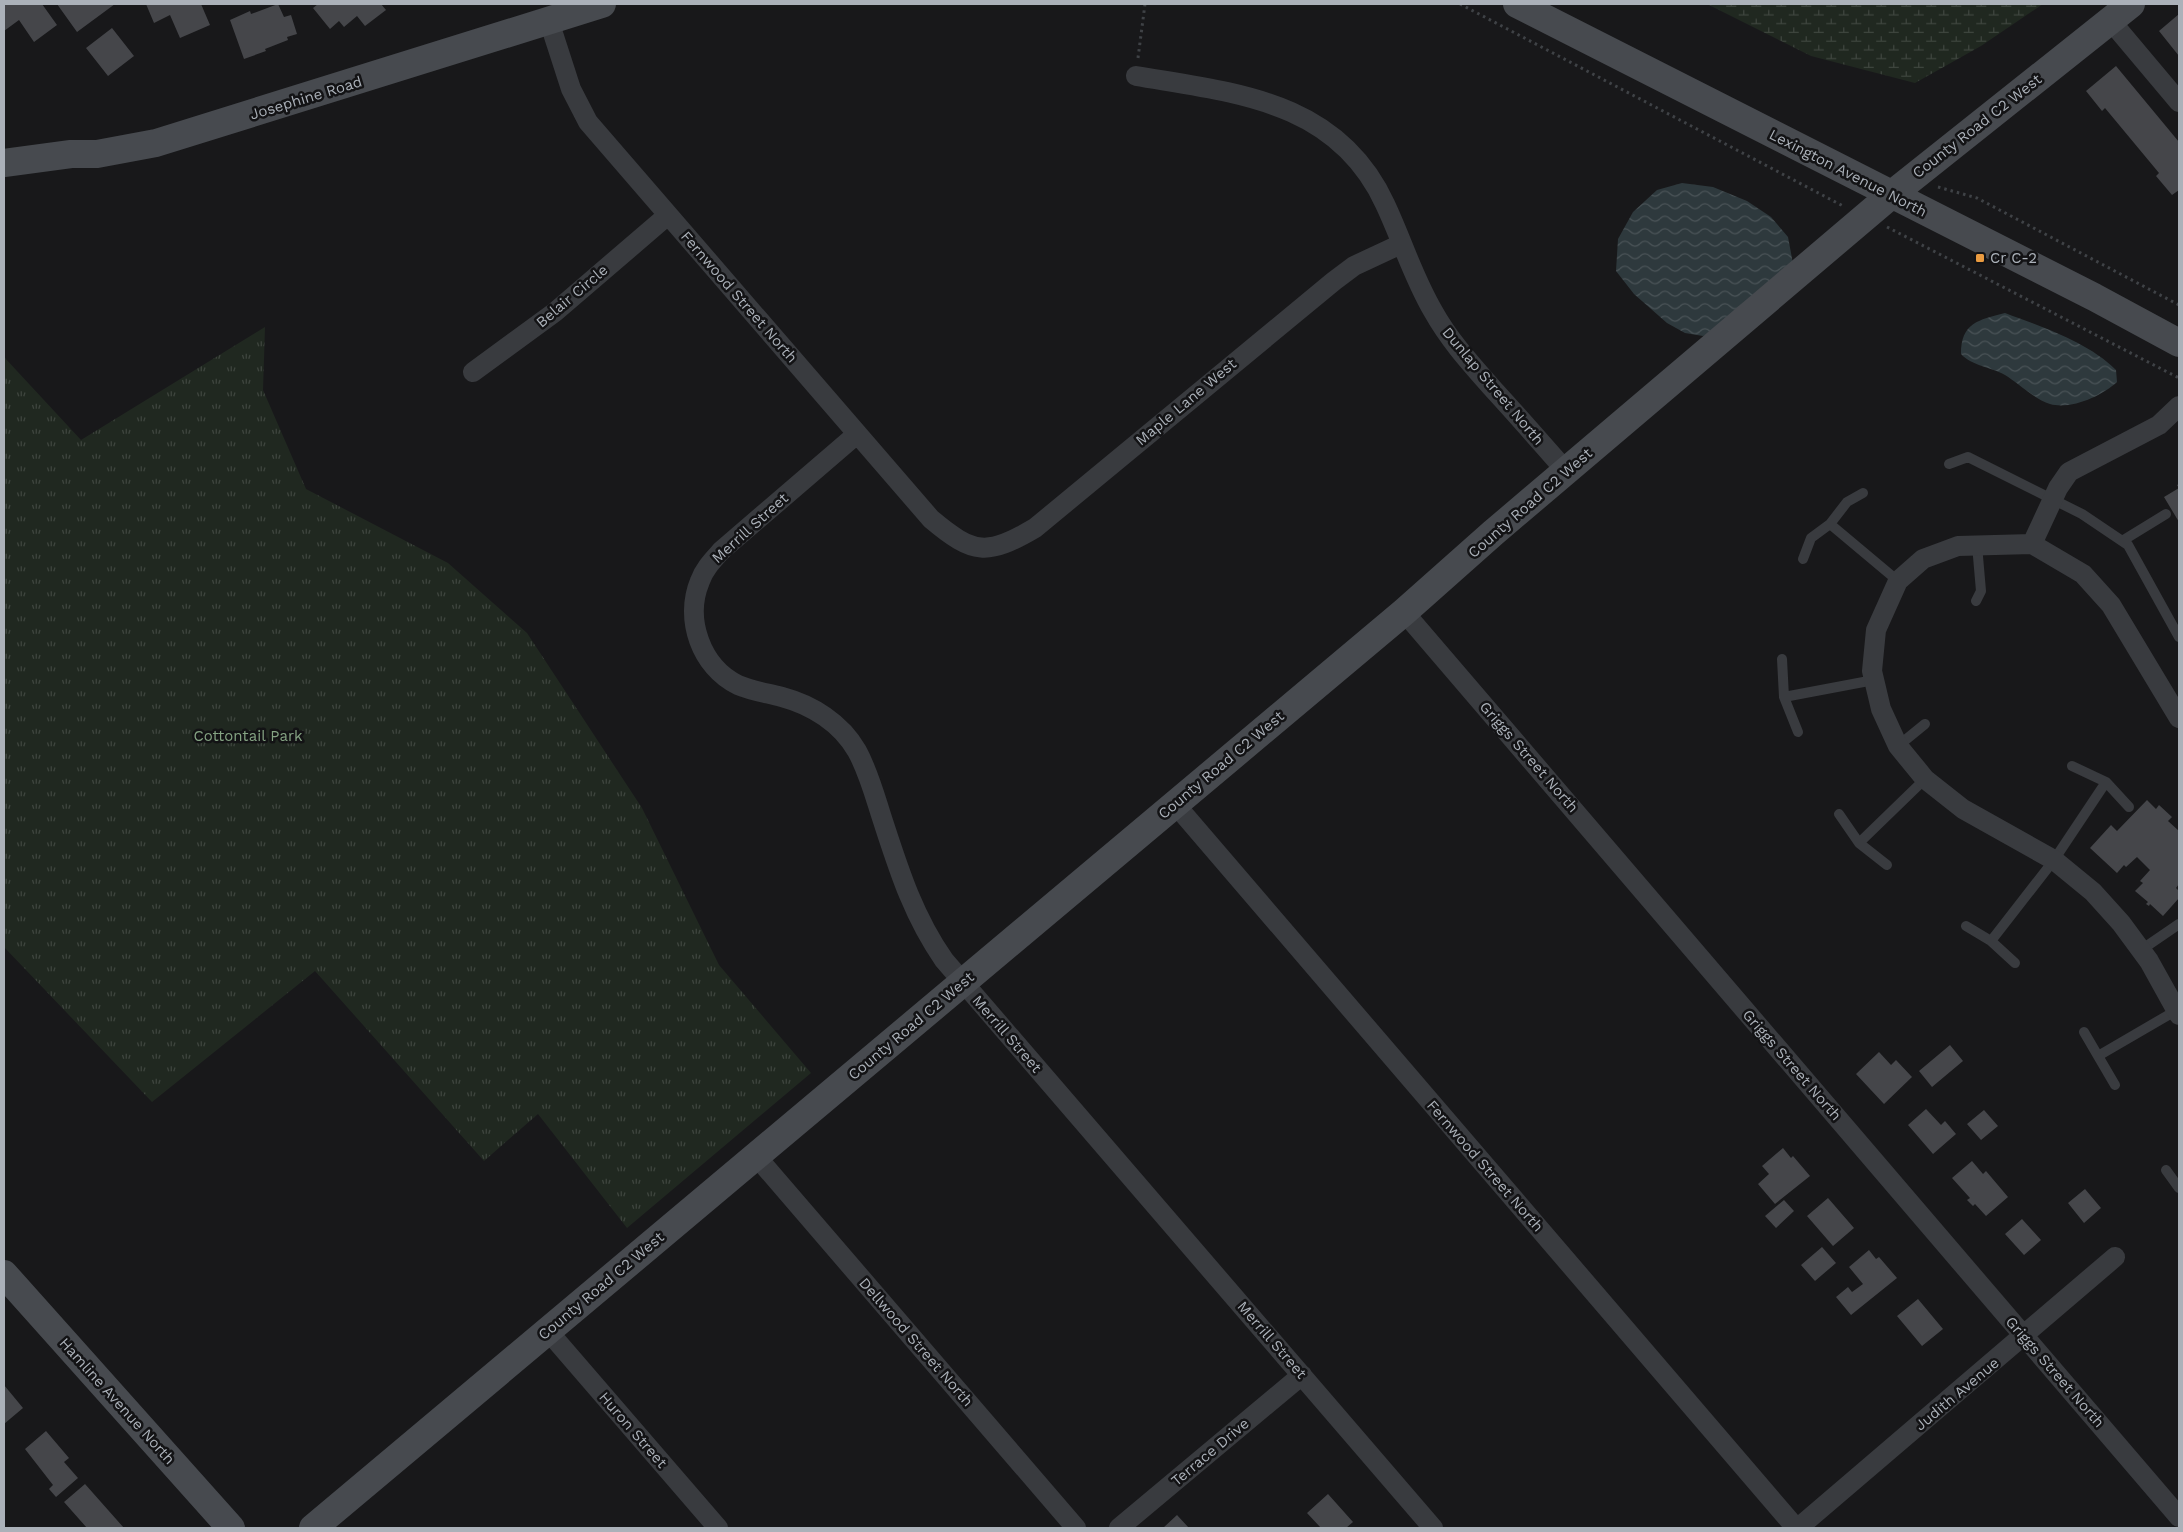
<svg xmlns="http://www.w3.org/2000/svg" width="2183" height="1532" viewBox="0 0 2183 1532" font-family="'Work Sans',sans-serif">
<style>
.wetland{fill:url(#wetland-marsh)}
.park{fill:url(#park-tufts)}
.water{fill:url(#water-waves)}
.building{fill:#45464a}
.lines{fill:none;stroke-linecap:round;stroke-linejoin:round}
.path{stroke:#3f4246;stroke-width:3;stroke-dasharray:2.5 4;stroke-linecap:butt}
.lane{stroke:#393b3f;stroke-width:10}
.street{stroke:#393b3f;stroke-width:20}
.secondary{stroke:#474a4f;stroke-width:28}
.poi-dot{fill:#ea9b40;stroke:#131315;stroke-width:2}
.labels{text-anchor:middle;dominant-baseline:central;stroke-width:5;stroke-linejoin:round;paint-order:stroke}
.street-label{font-size:15px;fill:#abb1b9;stroke:#131315}
.poi-label{font-size:15px;fill:#abb1b9;stroke:#131315;text-anchor:start}
.park-label{font-size:15px;fill:#85a383;stroke:#131315}
</style>
<defs>
<pattern id="wetland-marsh" width="20" height="14" patternUnits="userSpaceOnUse" patternTransform="scale(1.25)"><rect width="20" height="14" fill="#202820"/><path d="M1 5h8M5 5V1M11 12h8M15 12V8" fill="none" stroke="#3e453e"/></pattern>
<pattern id="park-tufts" width="24" height="20" patternUnits="userSpaceOnUse" patternTransform="scale(1.25)"><rect width="24" height="20" fill="#202820"/><path d="M3 7l-1-3M5 7V3M7 7l1-3M15 17l-1-3M17 17v-4M19 17l1-3" fill="none" stroke="#3e453e"/></pattern>
<pattern id="water-waves" width="16" height="10" patternUnits="userSpaceOnUse" patternTransform="scale(1.25)"><rect width="16" height="10" fill="#2e393d"/><path d="M0 5q4-4 8 0t8 0" fill="none" stroke="#4a5357"/></pattern>
</defs>
<rect width="100%" height="100%" fill="#18181a"/>
<!-- wetland -->
<path class="wetland" d="M 1707,4 L 2043,4 L 1981,46 L 1915,83 L 1811,56 Z"/>
<!-- park -->
<path class="park" d="M 265,327 L 263,390 L 306,489 L 448,563 L 527,633 L 642,808 L 719,965 L 811,1073 L 627,1228 L 538,1114 L 484,1161 L 315,971 L 152,1102 L 4,947 L 4,357 L 81,440 Z"/>
<!-- water -->
<path class="water" d="M 1682,183 L 1713,187 L 1747,201 L 1771,217 L 1788,237 L 1794,269 L 1732,325 L 1703,336 L 1685,333 L 1667,323 L 1634,294 L 1616,271 L 1618,239 L 1633,212 L 1657,190 Z
M 2005,313 C 2042,327 2088,342 2116,370 L 2117,382 C 2102,396 2071,410 2050,404 C 2037,401 2018,383 2005,375 C 1991,367 1972,366 1961,354 C 1961,323 1978,320 2005,313 Z"/>
<!-- building -->
<path class="building" d="M 4,4 L 42,4 L 57,25 L 34,42 L 19,20 L 4,31 Z
M 57,4 L 115,4 L 77,32 Z
M 146,4 L 201,4 L 210,25 L 180,38 L 170,15 L 154,23 Z
M 278,4 L 284,17 L 291,15 L 297,34 L 287,37 L 288,40 L 265,49 L 266,51 L 244,59 L 230,20 L 250,11 L 251,14 Z
M 318,4 L 381,4 L 386,10 L 365,26 L 357,16 L 344,27 L 339,21 L 330,29 L 313,8 Z
M 2179,14 L 2179,56 L 2159,31 Z
M 112,28 L 134,56 L 108,76 L 86,48 Z
M 2116,66 L 2179,142 L 2179,190 L 2172,195 L 2156,176 L 2159,173 L 2105,108 L 2102,111 L 2086,91 Z
M 2179,484 L 2179,522 L 2164,497 L 2179,488 L 2177,485 Z
M 2147,800 L 2156,809 L 2159,805 L 2172,817 L 2168,821 L 2179,831 L 2179,884 L 2176,888 L 2179,891 L 2179,898 L 2163,916 L 2150,904 L 2149,906 L 2146,904 L 2148,902 L 2135,891 L 2143,883 L 2140,881 L 2150,870 L 2137,857 L 2126,867 L 2124,865 L 2117,873 L 2090,848 L 2111,825 L 2117,831 Z
M 1950,1045 L 1963,1061 L 1932,1087 L 1919,1071 Z
M 1879,1052 L 1891,1065 L 1896,1060 L 1912,1077 L 1884,1104 L 1856,1074 Z
M 1926,1109 L 1941,1125 L 1945,1121 L 1956,1134 L 1933,1154 L 1908,1125 Z
M 1984,1110 L 1998,1126 L 1981,1140 L 1967,1124 Z
M 1783,1148 L 1791,1158 L 1793,1156 L 1810,1176 L 1775,1204 L 1758,1184 L 1769,1174 L 1762,1166 Z
M 1972,1161 L 1983,1174 L 1986,1171 L 2008,1197 L 1986,1216 L 1975,1204 L 1973,1206 L 1967,1200 L 1970,1198 L 1952,1178 Z
M 2085,1189 L 2101,1208 L 2084,1223 L 2068,1203 Z
M 1828,1198 L 1854,1228 L 1833,1246 L 1807,1216 Z
M 1784,1200 L 1794,1211 L 1776,1228 L 1765,1216 Z
M 2022,1219 L 2041,1240 L 2024,1255 L 2005,1234 Z
M 1822,1247 L 1836,1263 L 1815,1281 L 1801,1265 Z
M 1869,1250 L 1876,1259 L 1879,1257 L 1897,1278 L 1851,1315 L 1836,1297 L 1848,1287 L 1852,1292 L 1863,1284 L 1849,1267 Z
M 1918,1299 L 1943,1329 L 1922,1346 L 1897,1316 Z
M 4,1385 L 23,1408 L 4,1424 Z
M 46,1431 L 69,1458 L 64,1462 L 78,1478 L 56,1497 L 49,1489 L 53,1485 L 25,1449 Z
M 85,1484 L 124,1528 L 87,1528 L 64,1502 Z
M 1328,1494 L 1353,1522 L 1346,1528 L 1321,1528 L 1307,1513 Z
M 1177,1515 L 1189,1528 L 1163,1528 Z"/>
<g class="lines">
<!-- path -->
<path class="path" d="M 1460,4 L 1843,206
M 1138,58 L 1145,4
M 1938,187 L 1977,198 L 2179,305
M 1887,227 L 2179,378"/>
<!-- lane -->
<path class="lane" d="M 1949,464 L 1968,457 L 2082,514 L 2128,545 L 2179,637
M 1830,524 L 1898,581
M 2122,541 L 2166,514
M 1803,559 L 1811,538 L 1830,524 L 1847,502 L 1863,493
M 1976,601 L 1981,591 L 1977,545
M 1782,659 L 1784,697 L 1798,732
M 1784,697 L 1874,680
M 1898,746 L 1925,724
M 2072,766 L 2106,782 L 2129,807
M 1839,814 L 1859,843 L 1887,865
M 1859,843 L 1925,779
M 1966,926 L 1991,941 L 2015,963
M 1991,941 L 2054,860 L 2106,782
M 2141,950 L 2179,924
M 2084,1032 L 2115,1085
M 2098,1056 L 2177,1010
M 2166,1170 L 2179,1188"/>
<!-- street -->
<path class="street" d="M 2110,20 L 2179,102
M 549,21 L 571,89 L 588,122 L 931,519 C 974,555 987,556 1035,528 L 1334,281 L 1354,266 L 1401,244
M 1136,76 C 1235,93 1337,100 1385,204 C 1402,240 1413,277 1433,311 C 1449,340 1471,364 1493,389 C 1518,416 1542,444 1566,471
M 473,372 L 555,312 L 668,215
M 857,434 L 722,550 C 713,560 704,569 700,581 C 684,619 701,667 738,685 C 752,691 767,693 782,697 C 812,705 841,723 857,751 C 868,771 874,793 881,815 C 898,867 912,914 944,960 L 1433,1528
M 2032,544 L 2058,488 L 2069,472 L 2159,425 L 2179,406
M 1404,612 L 2179,1517
M 2179,718 L 2111,605 L 2083,574 L 2032,544 L 1958,546 L 1923,559 L 1898,581 L 1876,630 L 1872,671 L 1881,709 L 1898,746 L 1925,779 L 1963,809 L 2054,860 L 2093,892 L 2121,923 L 2149,961 L 2179,1015
M 1175,804 L 1796,1528
M 756,1156 L 1076,1528
M 548,1331 L 718,1528
M 1119,1528 L 1302,1375
M 1798,1528 L 2115,1257"/>
<!-- secondary -->
<path class="secondary" d="M 1517,4 L 2094,297 L 2179,343
M 4,163 L 71,154 L 97,154 L 156,143 L 602,4
M 4,1274 L 231,1528
M 313,1528 L 1404,612 L 1493,533 L 1891,195 L 2131,4"/>
</g>
<!-- markers -->
<rect class="poi-dot" x="1975" y="253" width="10" height="10" rx="2.5"/>
<g class="labels">
<!-- street labels -->
<g class="street-label">
<text transform="translate(306 98) rotate(-17)">Josephine Road</text>
<text transform="translate(1977 126) rotate(-38)">County Road C2 West</text>
<text transform="translate(1848 173) rotate(27)">Lexington Avenue North</text>
<text transform="translate(572 296) rotate(-40)">Belair Circle</text>
<text transform="translate(739 297) rotate(49)">Fernwood Street North</text>
<text transform="translate(1493 386) rotate(50)">Dunlap Street North</text>
<text transform="translate(1186 402) rotate(-40)">Maple Lane West</text>
<text transform="translate(1530 503) rotate(-41)">County Road C2 West</text>
<text transform="translate(750 528) rotate(-42)">Merrill Street</text>
<text transform="translate(1529 757) rotate(49)">Griggs Street North</text>
<text transform="translate(1221 765) rotate(-40)">County Road C2 West</text>
<text transform="translate(911 1026) rotate(-40)">County Road C2 West</text>
<text transform="translate(1007 1034) rotate(49)">Merrill Street</text>
<text transform="translate(1792 1065) rotate(49)">Griggs Street North</text>
<text transform="translate(1485 1166) rotate(49)">Fernwood Street North</text>
<text transform="translate(601 1286) rotate(-40)">County Road C2 West</text>
<text transform="translate(1272 1340) rotate(49)">Merrill Street</text>
<text transform="translate(916 1342) rotate(49)">Dellwood Street North</text>
<text transform="translate(2055 1372) rotate(49)">Griggs Street North</text>
<text transform="translate(1957 1394) rotate(-40)">Judith Avenue</text>
<text transform="translate(117 1401) rotate(48)">Hamline Avenue North</text>
<text transform="translate(633 1430) rotate(49)">Huron Street</text>
<text transform="translate(1210 1452) rotate(-40)">Terrace Drive</text>
</g>
<!-- poi labels -->
<g class="poi-label">
<text x="1990" y="258">Cr C-2</text>
</g>
<!-- park labels -->
<g class="park-label">
<text x="248" y="736">Cottontail Park</text>
</g>
</g>
<!-- border -->
<rect width="2183" height="1532" fill="none" stroke="#abb1b9" stroke-width="10"/>
</svg>
